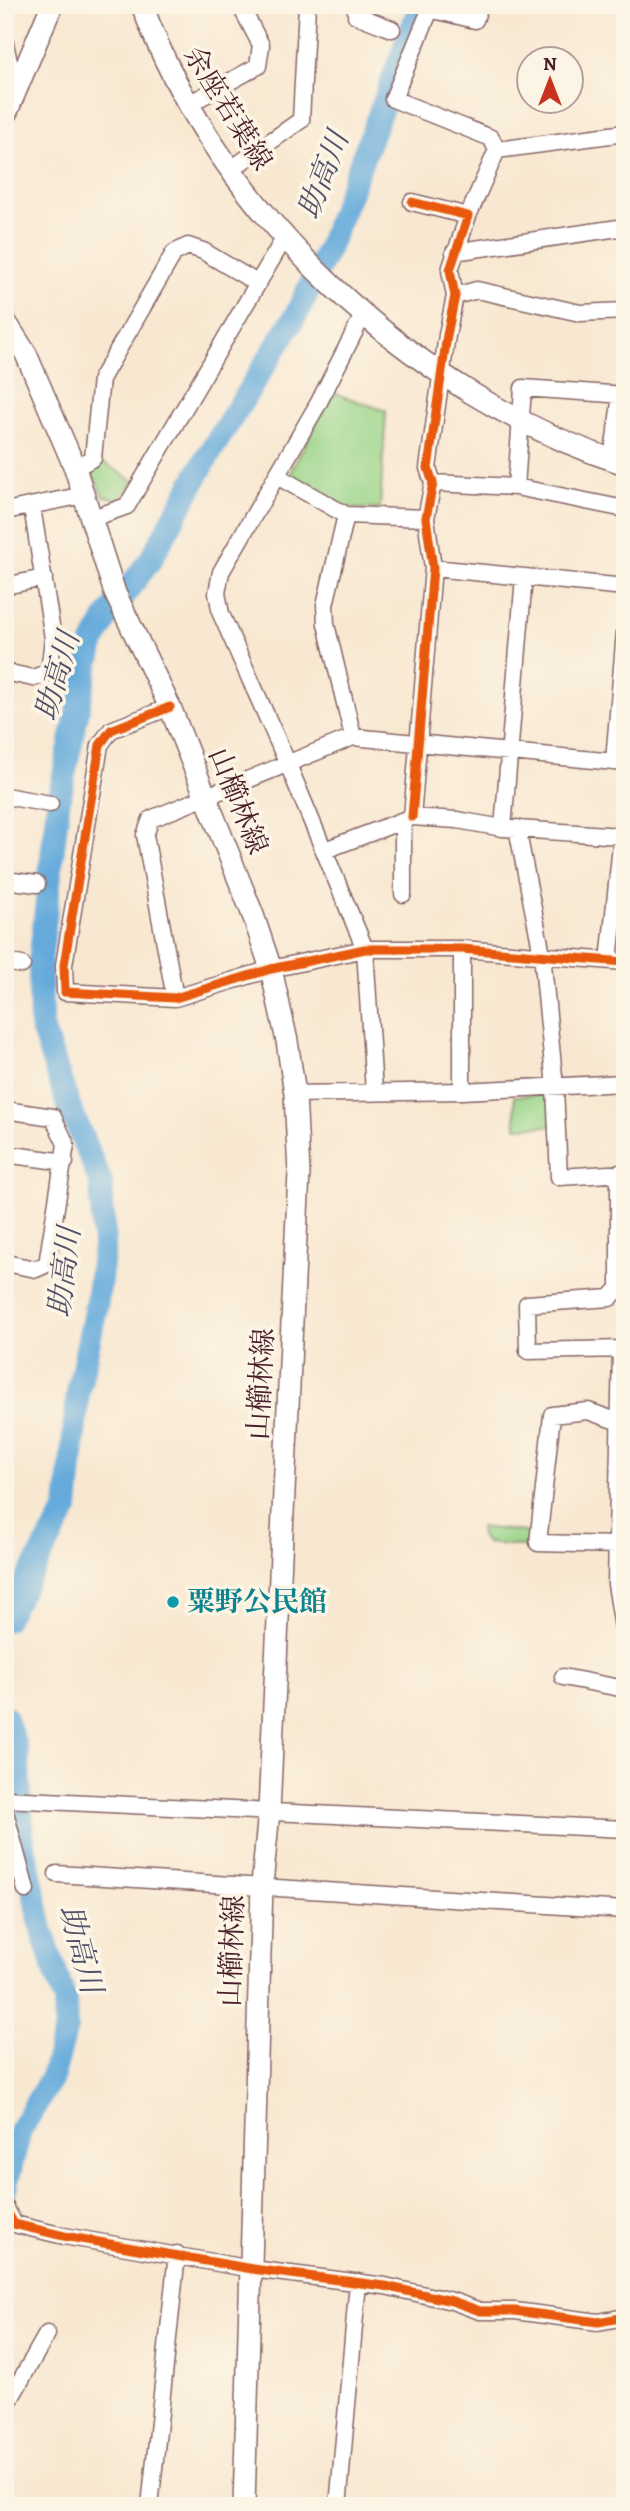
<svg xmlns="http://www.w3.org/2000/svg" width="630" height="2511" viewBox="0 0 630 2511" font-family="Alegreya,'Noto Serif JP',serif">
<style>
.green{fill:#99d488;stroke:#727a5a;stroke-width:2}
.lines{fill:none;stroke-linecap:round;stroke-linejoin:round}
.river{stroke:#65aadb;stroke-width:24}
.minor-casing{stroke:#876565;stroke-width:19}
.major-casing{stroke:#876565;stroke-width:24}
.minor{stroke:#fff;stroke-width:16}
.major{stroke:#fff;stroke-width:21}
.cycleway-casing{stroke:#fcf5e5;stroke-width:13}
.cycleway{stroke:#e8590c;stroke-width:9}
.culture-dot{fill:#0f9aa8;stroke:#fcf5e5;stroke-width:2.5}
.labels{text-anchor:middle;dominant-baseline:central;stroke-width:7;stroke-linejoin:round;paint-order:stroke}
.street-label{font-size:28px;fill:#4a1f2b;stroke:#fcf5e5}
.culture-label{font-size:28px;font-weight:bold;fill:#0d838f;stroke:#fcf5e5;text-anchor:start}
.water-label{font-size:30px;font-style:italic;fill:#535069;stroke:#fcf5e5}
</style>
<rect width="100%" height="100%" fill="#fcf5e5"/>
<filter id="ink" filterUnits="userSpaceOnUse"><feTurbulence type="fractalNoise" baseFrequency=".0143" numOctaves="2"/><feDisplacementMap in="SourceGraphic" scale="14" xChannelSelector="R" yChannelSelector="G"/><feConvolveMatrix kernelMatrix="1 2 1 2 8 2 1 2 1" color-interpolation-filters="sRGB"/></filter>
<filter id="wash" filterUnits="userSpaceOnUse"><feTurbulence type="fractalNoise" baseFrequency=".00686" numOctaves="4" result="noise"/><feDisplacementMap in="SourceGraphic" scale="28" xChannelSelector="R" yChannelSelector="G"/><feGaussianBlur stdDeviation="1.57" result="paint"/><feColorMatrix in="noise" values="0 0 0 0 0 0 0 0 0 0 0 0 0 0 0 0 0 1.4 0 .05"/><feComposite in="paint" operator="in"/></filter>
<g filter="url(#wash)">
<rect width="100%" height="100%" fill="#f8e8d1"/>
<!-- green -->
<path class="green" d="M 334,393 L 386,411 L 380,509 L 339,508 L 295,479 L 291,470 Z
M 101,461 L 134,481 L 120,500 L 103,496 L 92,473 Z
M 543,1095 L 551,1105 L 552,1126 L 516,1127 L 514,1096 Z
M 480,1527 L 532,1533 L 530,1547 L 486,1543 L 481,1536 Z"/>
<g class="lines">
<!-- river -->
<path class="river" d="M 5,1620 L 67,1509 L 78,1392 L 97,1302 L 104,1247 L 101,1183 L 68,1104 L 41,1025 L 40,962 L 58,804 L 85,675 L 93,644 L 105,620 L 151,559 L 209,454 L 296,315 L 328,249 L 421,5
M 5,1717 L 17,1752 L 23,1842 L 43,1934 L 65,2001 L 66,2028 L 53,2075 L 20,2131 L 5,2188"/>
</g>
</g>
<g filter="url(#ink)">
<g class="lines">
<defs>
<path id="minor" d="M 356,5 L 356,15 L 392,29
M 432,5 L 393,99 L 491,138 L 497,150
M 430,9 L 475,20 L 480,5
M 5,43 L 10,67 L 19,79
M 187,105 L 258,66 L 261,45 L 240,5
M 230,170 L 301,120 L 307,5
M 412,202 L 468,216 L 450,270 L 455,296 L 447,335 L 428,468 L 433,483 L 426,518 L 433,568 L 412,817
M 468,216 L 497,150 L 625,133
M 454,252 L 625,227
M 455,296 L 477,290 L 580,313 L 625,311
M 364,313 L 318,404 L 221,572 L 217,593 L 221,614 L 287,762 L 365,949 L 374,1092
M 612,460 L 621,395
M 75,468 L 93,458 L 101,379 L 174,253 L 188,246 L 203,251 L 257,283
M 277,476 L 346,515 L 426,518
M 433,483 L 516,487 L 625,509
M 516,487 L 523,388 L 625,395
M 5,511 L 84,495
M 346,515 L 325,605 L 326,624 L 353,737
M 93,518 L 127,506 L 285,237
M 433,568 L 625,587
M 5,586 L 44,578
M 5,672 L 33,678 L 49,672 L 53,638 L 32,507
M 170,707 L 111,730 L 100,745 L 64,965 L 65,992 L 175,998 L 271,969 L 365,949 L 462,949 L 625,962
M 614,761 L 625,631
M 5,796 L 50,804
M 503,828 L 524,577
M 517,828 L 542,954 L 555,1087 L 559,1177 L 625,1173
M 325,850 L 412,817 L 457,820 L 503,828 L 621,836
M 5,880 L 37,884
M 403,894 L 403,821
M 609,961 L 625,807
M 5,962 L 22,965
M 175,998 L 145,835 L 151,819 L 353,737 L 625,763
M 462,1091 L 462,949
M 295,1094 L 462,1091 L 625,1083
M 5,1110 L 53,1117 L 66,1144 L 47,1264 L 36,1269 L 5,1263
M 5,1154 L 65,1162
M 619,1173 L 619,1251 L 625,1251
M 619,1251 L 619,1288 L 610,1298 L 527,1304 L 528,1351 L 625,1349
M 621,1349 L 616,1584 L 625,1583
M 617,1545 L 538,1543 L 552,1415 L 588,1411 L 619,1422
M 616,1584 L 625,1640
M 563,1677 L 625,1689
M 5,1799 L 625,1829
M 5,1812 L 26,1890
M 57,1874 L 625,1910
M 5,2207 L 14,2224 L 64,2236 L 252,2269 L 385,2286 L 452,2301 L 480,2311 L 515,2311 L 598,2322 L 625,2317
M 5,2408 L 47,2334
M 624,2504 L 625,2504
M 150,2506 L 177,2254
M 338,2506 L 358,2282"/>
<path id="major" d="M 142,5 C 218,212 415,397 625,464
M 5,116 L 52,5
M 5,321 L 26,354 L 75,468 L 115,593 L 170,707 L 253,915 L 271,969 L 287,1041 L 295,1094 L 299,1173 L 269,1811 L 262,1885 L 244,2506"/>
</defs>
<!-- minor casing -->
<use href="#minor" class="minor-casing"/>
<!-- major casing -->
<use href="#major" class="major-casing"/>
<!-- minor -->
<use href="#minor" class="minor"/>
<!-- major -->
<use href="#major" class="major"/>
<defs>
<path id="cycleway" d="M 412,202 L 468,216 L 450,270 L 455,296 L 447,335 L 428,468 L 433,483 L 426,518 L 433,568 L 412,817
M 170,707 L 111,730 L 100,745 L 64,965 L 65,992 L 175,998 L 271,969 L 365,949 L 462,949 L 625,962
M 5,2207 L 14,2224 L 64,2236 L 252,2269 L 385,2286 L 452,2301 L 480,2311 L 515,2311 L 598,2322 L 625,2317"/>
</defs>
<!-- cycleway casing -->
<use href="#cycleway" class="cycleway-casing"/>
<!-- cycleway -->
<use href="#cycleway" class="cycleway"/>
</g>
</g>
<!-- markers -->
<circle class="culture-dot" cx="173" cy="1602" r="7"/>
<g class="labels">
<!-- street labels -->
<g class="street-label">
<text transform="translate(228 108) rotate(58)">余座若葉線</text>
<text transform="translate(238 801) rotate(68)">山櫛林線</text>
<text transform="translate(261 1384) rotate(-87)">山櫛林線</text>
<text transform="translate(232 1951) rotate(-88)">山櫛林線</text>
</g>
<!-- culture labels -->
<g class="culture-label">
<text x="187" y="1602">粟野公民館</text>
</g>
<!-- water labels -->
<g class="water-label">
<text transform="translate(323 175) rotate(-69)">助高川</text>
<text transform="translate(57 676) rotate(-74)">助高川</text>
<text transform="translate(64 1272) rotate(-83)">助高川</text>
<text transform="translate(81 1949) rotate(75)">助高川</text>
</g>
</g>
<!-- margin -->
<rect width="630" height="2511" fill="none" stroke="#fcf5e5" stroke-width="28"/>
<!-- north arrow -->
<g transform="translate(550 80)"><circle r="33" fill="#fcf5e5" stroke="#b59f9b" stroke-width="2"/>
<path d="M0-5L12 26L0 18L-12 26Z" fill="#c8321e"/>
<text y="-10" font-size="19" font-weight="bold" text-anchor="middle" fill="#4a1f2b">N</text>
</g>
</svg>
